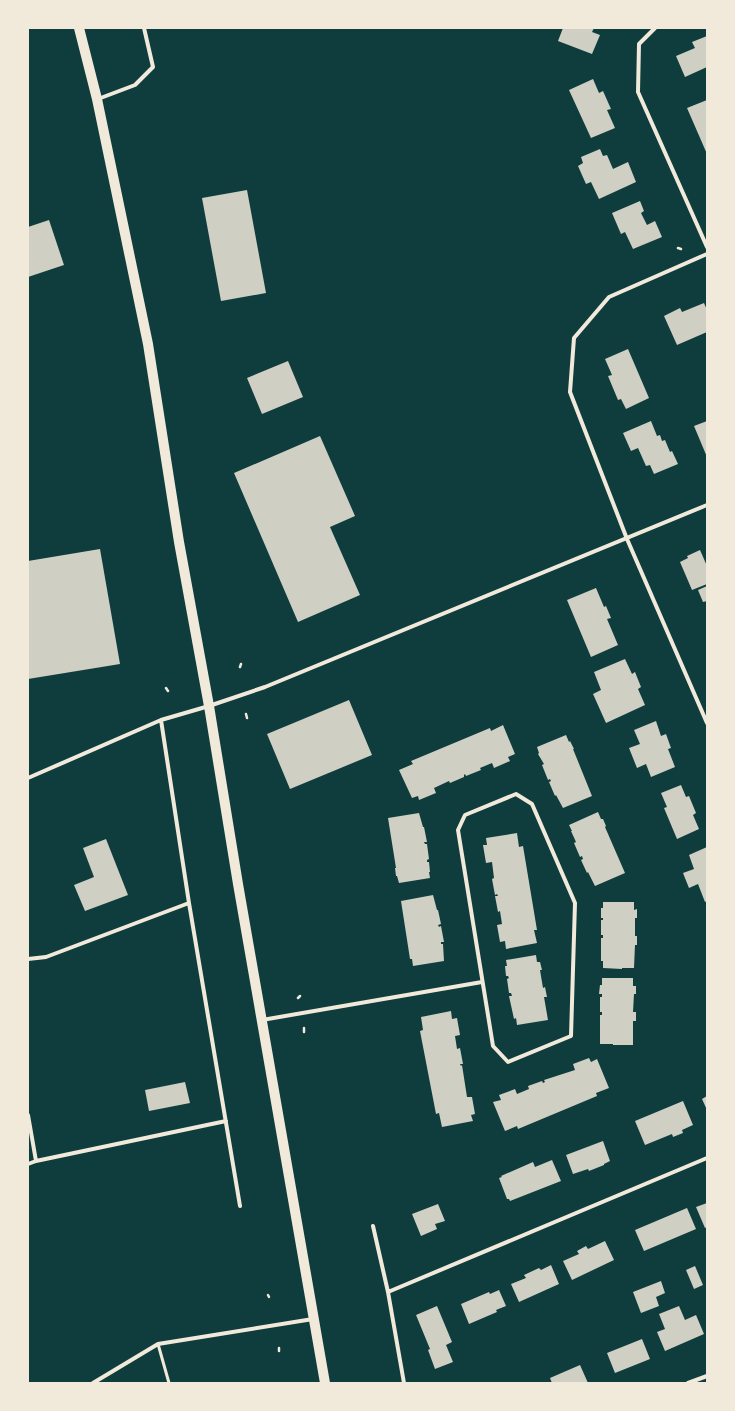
<svg xmlns="http://www.w3.org/2000/svg" width="735" height="1411" viewBox="0 0 735 1411" font-family="'Alegreya Sans',sans-serif">
<style>
.building{fill:#cfcfc3}
.lines{fill:none;stroke-linecap:round;stroke-linejoin:round}
.path{stroke:#f1e9da;stroke-width:2.5}
.service{stroke:#f1e9da;stroke-width:3}
.minor{stroke:#f1e9da;stroke-width:4}
.primary{stroke:#f1e9da;stroke-width:10}
</style>
<rect width="100%" height="100%" fill="#0f3d3e"/>
<!-- building -->
<path class="building" d="M 563,28 L 594,28 L 592,32 L 600,35 L 592,54 L 558,41 Z
M 707,36 L 707,67 L 685,77 L 676,56 L 695,48 L 692,42 Z
M 593,79 L 599,93 L 603,91 L 611,109 L 607,110 L 615,128 L 591,138 L 569,90 Z
M 707,100 L 707,154 L 687,108 Z
M 600,149 L 603,156 L 607,155 L 613,169 L 628,162 L 636,182 L 599,199 L 591,182 L 586,184 L 578,166 L 583,163 L 581,157 Z
M 247,190 L 266,293 L 221,301 L 202,198 Z
M 640,201 L 644,211 L 641,213 L 647,225 L 655,221 L 662,237 L 633,249 L 625,232 L 621,234 L 612,213 Z
M 49,220 L 64,265 L 28,277 L 28,227 Z
M 704,303 L 707,310 L 707,332 L 677,345 L 664,316 L 680,308 L 682,312 Z
M 628,349 L 649,398 L 626,409 L 621,399 L 618,400 L 608,376 L 612,375 L 605,359 Z
M 288,361 L 303,397 L 262,414 L 247,378 Z
M 651,421 L 657,436 L 660,435 L 662,441 L 665,440 L 670,452 L 672,451 L 678,464 L 654,474 L 650,465 L 646,466 L 638,448 L 631,451 L 623,433 Z
M 707,421 L 707,457 L 694,426 Z
M 320,436 L 355,516 L 330,527 L 360,595 L 298,622 L 234,473 Z
M 100,549 L 120,664 L 28,679 L 28,561 Z
M 700,550 L 707,566 L 707,584 L 692,590 L 680,562 L 688,558 L 687,556 Z
M 707,586 L 707,601 L 703,602 L 698,590 Z
M 596,588 L 604,607 L 606,606 L 611,618 L 607,619 L 618,645 L 591,657 L 567,600 Z
M 625,659 L 632,674 L 635,672 L 641,687 L 638,689 L 645,705 L 606,723 L 593,694 L 601,690 L 594,672 Z
M 349,700 L 372,755 L 290,789 L 267,734 Z
M 656,721 L 661,736 L 666,734 L 671,748 L 668,749 L 675,767 L 651,777 L 646,764 L 637,768 L 629,748 L 640,744 L 634,730 Z
M 503,725 L 515,754 L 508,757 L 510,761 L 494,768 L 492,763 L 480,768 L 481,770 L 466,776 L 465,774 L 464,775 L 464,777 L 450,783 L 449,781 L 434,788 L 436,793 L 419,800 L 418,796 L 412,798 L 399,770 L 413,764 L 411,761 L 490,728 L 491,731 Z
M 566,735 L 569,742 L 570,741 L 574,749 L 573,749 L 592,796 L 563,808 L 556,795 L 555,796 L 549,782 L 551,781 L 550,779 L 548,780 L 542,765 L 544,764 L 538,754 L 539,753 L 537,747 Z
M 681,785 L 686,797 L 689,796 L 696,813 L 693,815 L 699,829 L 677,839 L 664,808 L 667,807 L 661,793 Z
M 598,812 L 601,819 L 603,819 L 606,826 L 605,827 L 625,873 L 595,886 L 588,872 L 587,873 L 581,860 L 583,859 L 582,856 L 580,857 L 574,843 L 576,842 L 571,831 L 572,831 L 569,825 Z
M 419,813 L 423,827 L 424,827 L 427,842 L 424,842 L 425,844 L 427,844 L 429,859 L 427,860 L 427,862 L 429,862 L 430,872 L 429,872 L 430,878 L 399,883 L 397,876 L 396,876 L 395,868 L 396,868 L 388,818 Z
M 517,833 L 519,847 L 523,846 L 537,930 L 534,930 L 537,943 L 506,949 L 505,941 L 500,942 L 497,925 L 502,924 L 500,911 L 498,912 L 495,896 L 498,896 L 497,894 L 495,895 L 492,879 L 494,878 L 492,862 L 486,863 L 483,845 L 487,845 L 486,838 Z
M 106,839 L 128,895 L 85,911 L 74,885 L 94,877 L 83,848 Z
M 707,847 L 707,901 L 705,902 L 698,884 L 689,888 L 683,873 L 694,869 L 689,855 Z
M 433,895 L 437,910 L 438,910 L 441,924 L 438,925 L 439,927 L 441,926 L 444,942 L 441,942 L 441,944 L 443,944 L 444,961 L 413,966 L 412,959 L 410,959 L 401,901 Z
M 603,902 L 634,902 L 634,910 L 637,909 L 637,918 L 635,918 L 635,936 L 637,936 L 637,945 L 635,945 L 634,968 L 622,968 L 622,969 L 603,968 L 603,961 L 601,961 L 601,938 L 603,938 L 603,935 L 601,935 L 601,920 L 603,920 L 603,918 L 601,918 L 601,908 L 603,908 Z
M 536,955 L 537,962 L 540,962 L 542,970 L 540,970 L 543,988 L 545,987 L 547,997 L 544,997 L 548,1020 L 517,1025 L 516,1018 L 514,1019 L 509,996 L 512,996 L 511,993 L 509,993 L 507,979 L 509,978 L 508,976 L 506,976 L 505,966 L 507,966 L 506,960 Z
M 602,978 L 633,978 L 633,986 L 636,986 L 636,994 L 634,994 L 633,1012 L 636,1012 L 636,1021 L 633,1021 L 633,1045 L 613,1045 L 613,1044 L 600,1044 L 600,1015 L 602,1015 L 602,1012 L 600,1012 L 600,997 L 602,997 L 602,994 L 599,994 L 600,985 L 602,985 Z
M 451,1011 L 452,1019 L 457,1018 L 460,1035 L 455,1036 L 457,1049 L 460,1048 L 463,1064 L 460,1064 L 461,1066 L 462,1065 L 467,1097 L 472,1097 L 475,1114 L 471,1115 L 473,1121 L 442,1127 L 439,1113 L 436,1114 L 420,1031 L 423,1030 L 421,1017 Z
M 589,1058 L 591,1062 L 597,1059 L 609,1088 L 596,1093 L 597,1096 L 518,1129 L 517,1126 L 505,1131 L 493,1102 L 501,1100 L 499,1095 L 515,1089 L 517,1094 L 529,1089 L 528,1086 L 542,1081 L 543,1083 L 545,1082 L 544,1080 L 575,1070 L 573,1064 Z
M 185,1082 L 190,1103 L 149,1111 L 145,1090 Z
M 707,1096 L 707,1110 L 702,1099 Z
M 683,1101 L 693,1125 L 682,1130 L 683,1133 L 673,1137 L 672,1134 L 645,1145 L 635,1121 Z
M 603,1141 L 610,1161 L 604,1164 L 604,1165 L 589,1171 L 588,1169 L 573,1174 L 566,1155 Z
M 552,1160 L 561,1181 L 510,1201 L 509,1199 L 507,1199 L 499,1178 L 502,1177 L 501,1176 L 533,1162 L 535,1167 Z
M 707,1203 L 707,1227 L 705,1228 L 696,1207 Z
M 438,1204 L 445,1221 L 435,1224 L 437,1229 L 421,1236 L 412,1214 Z
M 687,1208 L 696,1229 L 644,1251 L 635,1230 Z
M 605,1241 L 614,1260 L 572,1280 L 563,1261 L 579,1254 L 577,1251 L 586,1246 L 588,1249 Z
M 551,1265 L 559,1284 L 519,1302 L 511,1284 L 526,1278 L 524,1275 L 539,1268 L 541,1270 Z
M 695,1266 L 703,1285 L 694,1289 L 686,1270 Z
M 661,1281 L 665,1293 L 656,1297 L 659,1306 L 641,1313 L 633,1292 Z
M 499,1290 L 506,1306 L 496,1310 L 497,1312 L 469,1324 L 461,1304 L 489,1292 L 490,1294 Z
M 437,1306 L 452,1342 L 446,1345 L 453,1362 L 435,1369 L 428,1350 L 430,1349 L 416,1315 Z
M 679,1306 L 685,1320 L 696,1315 L 704,1334 L 665,1351 L 657,1332 L 665,1329 L 659,1314 Z
M 642,1339 L 650,1359 L 615,1373 L 607,1353 Z
M 580,1365 L 588,1383 L 552,1383 L 550,1378 Z"/>
<g class="lines">
<!-- path -->
<path class="path" d="M 678,248 L 681,249
M 240,667 L 241,664
M 166,688 L 168,691
M 246,714 L 247,718
M 298,998 L 300,996
M 304,1028 L 304,1032
M 268,1295 L 269,1297
M 279,1348 L 279,1351"/>
<!-- service -->
<path class="service" d="M 158,1344 L 169,1383"/>
<!-- minor -->
<path class="minor" d="M 655,28 L 639,44 L 638,92 L 707,247
M 98,99 L 135,85 L 153,67 L 144,28
M 707,254 L 609,297 L 574,338 L 570,392 L 627,539 L 707,723
M 161,720 L 189,903 L 240,1206
M 28,778 L 161,720 L 209,706 L 265,687 L 707,505
M 516,794 L 532,804 L 575,903 L 571,1036 L 508,1062 L 493,1046 L 458,830 L 465,815 Z
M 28,959 L 46,957 L 189,903
M 262,1020 L 482,982
M 28,1115 L 36,1161
M 28,1164 L 36,1161 L 226,1121
M 373,1226 L 388,1292 L 404,1383
M 388,1292 L 707,1158
M 93,1383 L 158,1344 L 313,1319
M 688,1383 L 707,1376"/>
<!-- primary -->
<path class="primary" d="M 79,28 L 97,99 L 148,344 L 179,542 L 209,706 L 238,884 L 325,1383"/>
</g>
<!-- border -->
<rect width="735" height="1411" fill="none" stroke="#f1e9da" stroke-width="58"/>
</svg>
